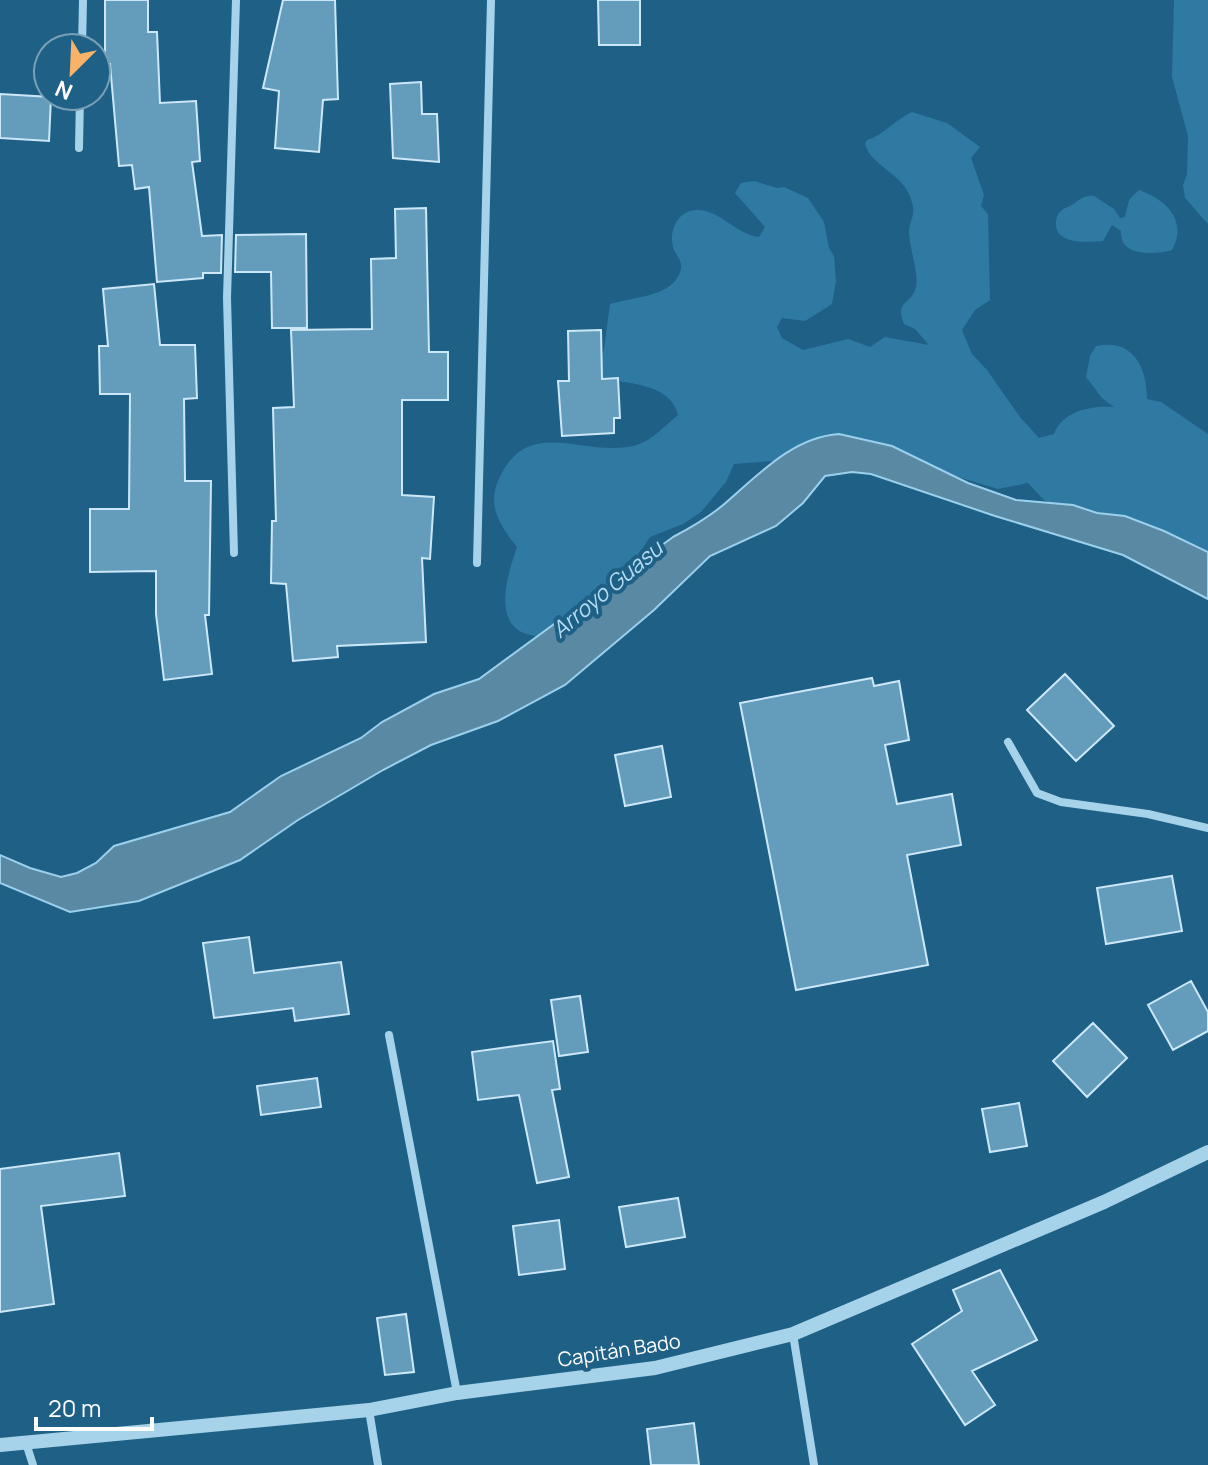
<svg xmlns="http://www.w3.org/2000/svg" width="1208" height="1465" viewBox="0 0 1208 1465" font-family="Manrope,sans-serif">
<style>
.green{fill:#2f7aa3}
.water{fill:#5a89a4;stroke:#9bd0ec;stroke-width:2}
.building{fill:#649cbc;stroke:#cce8f8;stroke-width:2}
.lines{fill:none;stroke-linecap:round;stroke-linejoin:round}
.minor{stroke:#a7d3ea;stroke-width:8}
.tertiary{stroke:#a7d3ea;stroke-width:14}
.labels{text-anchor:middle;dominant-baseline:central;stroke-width:8;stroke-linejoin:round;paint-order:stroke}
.street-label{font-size:20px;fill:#fff;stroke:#1e6086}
.water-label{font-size:22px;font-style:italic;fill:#b3dcf2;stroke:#1e6086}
</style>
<rect width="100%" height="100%" fill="#1e6086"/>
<!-- green -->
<path class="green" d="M 1174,0 L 1208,0 L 1208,224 L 1185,198 L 1183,185 L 1187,174 L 1188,136 L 1172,77 Z
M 912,112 L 947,123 L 980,147 L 971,158 L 984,195 L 981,206 L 988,214 L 990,300 L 975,310 L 962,330 L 972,354 L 987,370 L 1020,417 L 1039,438 L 1054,434 C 1062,411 1092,405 1114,407 L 1102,398 L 1086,377 L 1090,356 L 1096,346 C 1133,338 1147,367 1147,399 L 1161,402 L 1208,434 L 1208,561 L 1058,508 L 1044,500 L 1028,483 L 998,489 L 945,473 L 786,460 L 734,464 L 726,482 L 701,512 L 683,524 L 650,537 L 625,575 L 558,638 C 548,637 536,637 526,634 C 491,622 509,571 517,547 C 501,527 487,507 498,481 C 527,414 579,457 633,446 C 649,443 665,426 678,415 C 670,381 624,385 596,376 L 604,349 L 610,304 C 629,298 662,297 675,281 C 679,276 682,270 681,264 C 680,258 675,254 673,247 C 669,231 677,211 696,210 C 720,209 735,234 759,237 L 765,227 L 735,193 L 741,183 L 754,181 L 777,188 L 784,187 L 808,198 L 824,222 L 829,248 L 834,256 L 836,281 L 832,304 L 805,321 L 782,318 L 777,327 L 782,338 L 803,350 L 848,339 L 870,347 L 885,337 L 929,345 L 915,329 L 904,324 C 894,300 912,305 916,287 C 919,274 909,246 909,231 C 909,223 915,215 913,207 C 908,173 872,169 865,144 L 867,140 C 884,135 896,119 912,112 Z
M 1139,190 C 1167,200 1188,221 1172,250 C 1155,255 1119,257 1121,231 L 1112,225 L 1103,241 C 1088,242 1054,245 1056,222 C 1057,211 1063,209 1072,205 C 1080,200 1083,195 1094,196 L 1114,209 L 1120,218 L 1125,217 L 1129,200 Z"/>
<!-- water -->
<path class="water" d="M 839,434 L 892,446 L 968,483 L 1016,500 L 1073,505 L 1097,513 L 1125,516 L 1164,531 L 1208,552 L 1208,599 L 1123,555 L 995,516 L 871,474 L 852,472 L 825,476 L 803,503 L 776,526 L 710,556 L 654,610 L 565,685 L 498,721 L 431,745 L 383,770 L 298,820 L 240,860 L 139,901 L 70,912 L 0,883 L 0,855 L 30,868 L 61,877 L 77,873 L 96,863 L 114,846 L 230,812 L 281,776 L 361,738 L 382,722 L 434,694 L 479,679 L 673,537 C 694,526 713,515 730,499 C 762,471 795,437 839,434 Z"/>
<!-- building -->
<path class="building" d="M 105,0 L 148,0 L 148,32 L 157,32 L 160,103 L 196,101 L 200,161 L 192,162 L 202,236 L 222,235 L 221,273 L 203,273 L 203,278 L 157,282 L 149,187 L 135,189 L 132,165 L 119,166 L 110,64 L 105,64 Z
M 283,0 L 335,0 L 338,99 L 323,100 L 319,152 L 275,148 L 279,91 L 263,88 Z
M 598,0 L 640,0 L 640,45 L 599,45 Z
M 421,82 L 422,114 L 437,114 L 439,162 L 393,158 L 390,84 Z
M 0,94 L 51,97 L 49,141 L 0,138 Z
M 426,208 L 429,352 L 448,352 L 448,400 L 402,400 L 402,495 L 434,497 L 430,559 L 422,558 L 426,642 L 337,646 L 338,657 L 293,661 L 286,584 L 271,583 L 272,521 L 276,521 L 273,408 L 294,407 L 291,330 L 372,329 L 371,259 L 396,258 L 395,209 Z
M 306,234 L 307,328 L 272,328 L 271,272 L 235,272 L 236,235 Z
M 154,284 L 160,345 L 195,345 L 197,398 L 184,399 L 185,481 L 211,481 L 209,615 L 205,615 L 212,674 L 164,680 L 156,614 L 156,571 L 90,572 L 90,509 L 129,509 L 130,394 L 100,394 L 99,346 L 108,346 L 103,289 Z
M 601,330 L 602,379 L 618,378 L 620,418 L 614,418 L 614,433 L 562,436 L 558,381 L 569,381 L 568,331 Z
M 1065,674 L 1114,726 L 1076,761 L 1027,710 Z
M 872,678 L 874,686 L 899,681 L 909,740 L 885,745 L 897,804 L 952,794 L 961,845 L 907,855 L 928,965 L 796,990 L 740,703 Z
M 662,746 L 671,797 L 625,806 L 615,755 Z
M 1172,876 L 1182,931 L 1106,944 L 1097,888 Z
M 249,937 L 254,973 L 341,962 L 349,1014 L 295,1021 L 293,1008 L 214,1018 L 203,943 Z
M 1191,981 L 1208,1012 L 1208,1031 L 1173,1050 L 1148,1005 Z
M 580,996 L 588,1052 L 559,1056 L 551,1000 Z
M 1093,1023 L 1127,1058 L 1087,1097 L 1053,1061 Z
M 553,1041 L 560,1089 L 552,1090 L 569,1177 L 537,1183 L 519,1095 L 478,1100 L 472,1052 Z
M 317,1078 L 321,1107 L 261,1115 L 257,1086 Z
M 1019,1103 L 1027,1146 L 990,1152 L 982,1109 Z
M 119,1153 L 125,1196 L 41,1206 L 54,1304 L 0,1312 L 0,1169 Z
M 678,1198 L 685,1237 L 626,1247 L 619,1207 Z
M 559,1220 L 565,1269 L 519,1275 L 513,1226 Z
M 1000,1270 L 1037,1340 L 972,1371 L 995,1405 L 965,1425 L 912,1344 L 962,1311 L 953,1290 Z
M 406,1314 L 414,1372 L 385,1375 L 377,1318 Z
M 694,1423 L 699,1465 L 651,1465 L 647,1429 Z"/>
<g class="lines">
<!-- minor -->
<path class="minor" d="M 82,48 L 83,0
M 79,148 L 80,96
M 234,553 L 227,298 L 236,0
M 477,563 L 491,0
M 1008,742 L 1037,793 L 1061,802 L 1148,814 L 1208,828
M 389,1035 L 457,1393
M 793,1334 L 814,1465
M 369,1410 L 378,1465
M 26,1443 L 33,1465"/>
<!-- tertiary -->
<path class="tertiary" d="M 0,1445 L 369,1410 L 457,1393 L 655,1368 L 793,1334 L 1104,1202 L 1208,1152"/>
</g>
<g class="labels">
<!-- street labels -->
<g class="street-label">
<text transform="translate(619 1350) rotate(-9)">Capitán Bado</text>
</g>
<!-- water labels -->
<g class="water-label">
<text transform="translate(607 589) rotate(-40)">Arroyo Guasu</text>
</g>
</g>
<!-- north arrow -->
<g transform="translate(72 72) rotate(204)"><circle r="38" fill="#1e6086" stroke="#78a0b6" stroke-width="2"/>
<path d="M0-6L14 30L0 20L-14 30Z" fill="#f9b267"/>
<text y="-12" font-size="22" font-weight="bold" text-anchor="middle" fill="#ffffff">N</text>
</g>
<!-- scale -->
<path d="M36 1417v12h116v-12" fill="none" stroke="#ffffff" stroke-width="4"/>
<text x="48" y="1417" font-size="24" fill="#ffffff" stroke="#1e6086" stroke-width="6" paint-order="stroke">20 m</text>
</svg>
